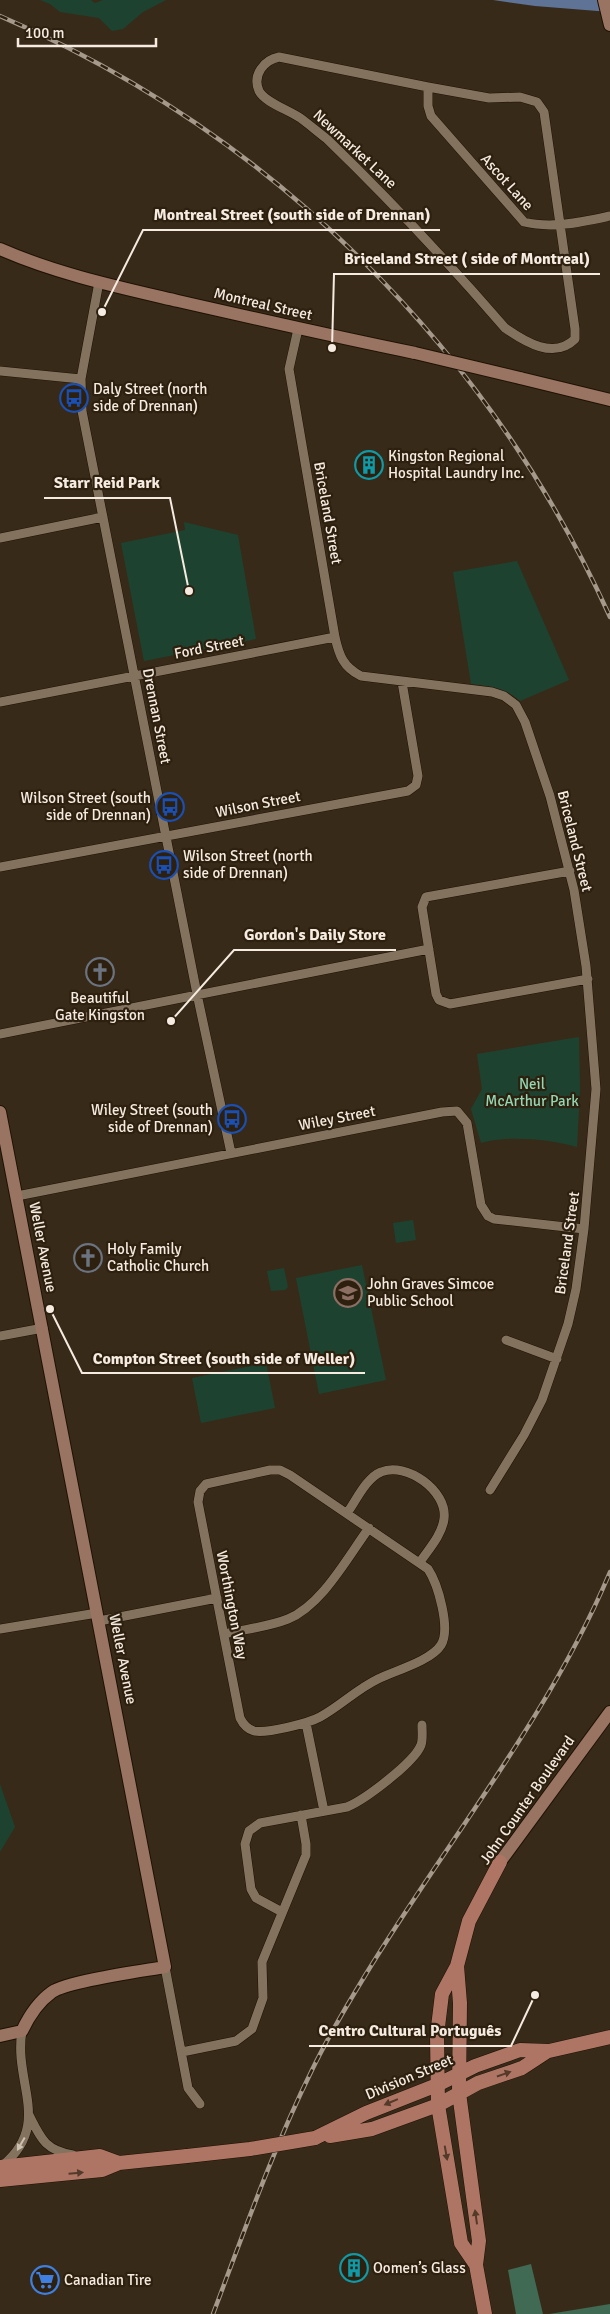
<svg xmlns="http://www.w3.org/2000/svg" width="610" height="2314" viewBox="0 0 610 2314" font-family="Signika,sans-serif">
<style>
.green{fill:#1d4330}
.forest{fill:#406a54}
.water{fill:#5e7395}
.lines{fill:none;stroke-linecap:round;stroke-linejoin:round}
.street-casing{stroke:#1f1203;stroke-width:10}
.secondary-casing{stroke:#1f1203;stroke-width:14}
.primary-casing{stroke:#1f1203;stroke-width:15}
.street{stroke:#83725e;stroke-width:9}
.secondary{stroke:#997462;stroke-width:12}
.primary{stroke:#ae7565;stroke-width:14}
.rail-casing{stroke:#a5998c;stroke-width:4.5}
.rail{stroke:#2e200f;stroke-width:2.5;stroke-dasharray:8;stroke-linecap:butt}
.secondary-bridge-casing{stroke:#1f1203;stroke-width:14;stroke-linecap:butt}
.primary-bridge-casing{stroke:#1f1203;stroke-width:15;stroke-linecap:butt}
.secondary-bridge{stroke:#997462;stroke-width:12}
.primary-bridge{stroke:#ae7565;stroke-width:14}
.oneway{fill:#543a29}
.oneway2{fill:#cdc1b2}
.labels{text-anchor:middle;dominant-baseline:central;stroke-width:4.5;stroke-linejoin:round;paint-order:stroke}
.street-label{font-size:15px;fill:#f5ebe0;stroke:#2e200f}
.poi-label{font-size:15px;fill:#f5ebe0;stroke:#2e200f;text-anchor:start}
.park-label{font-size:15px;fill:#91d8b3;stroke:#2e200f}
.leader{fill:none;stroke:#f5ebe0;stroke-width:2}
.callout-dot{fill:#f5ebe0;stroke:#2e200f;stroke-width:2}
.callout-label{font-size:16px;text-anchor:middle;font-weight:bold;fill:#f5ebe0;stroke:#2e200f;stroke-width:4.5;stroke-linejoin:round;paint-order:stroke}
</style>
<rect width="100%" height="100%" fill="#382a19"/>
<!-- green -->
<path class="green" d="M 40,0 L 91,0 L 95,3 L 103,0 L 166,0 L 143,12 L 123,29 L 112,31 L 99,18 L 60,12 L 50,4 Z
M 184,522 L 238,535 L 256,639 L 144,661 L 121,543 L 185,530 Z
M 517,561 L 569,680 L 520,701 C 506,688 490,686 471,684 L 453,572 Z
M 579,1037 L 580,1090 L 577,1147 C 550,1139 508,1135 481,1143 L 471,1109 L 482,1089 L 477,1054 Z
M 413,1220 L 416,1240 L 396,1243 L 393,1223 Z
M 362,1265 L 386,1380 L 319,1394 L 296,1278 Z
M 284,1268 L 288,1287 L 285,1290 L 271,1291 L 267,1271 Z
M 266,1363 L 275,1408 L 201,1423 L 192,1378 Z
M 0,1784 L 15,1827 L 0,1852 Z"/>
<!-- forest -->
<path class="forest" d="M 531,2264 L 543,2314 L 516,2314 L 508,2270 Z
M 610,2304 L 610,2314 L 549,2314 Z"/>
<!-- water -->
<path class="water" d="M 493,0 L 610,0 L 610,12 L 535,6 Z"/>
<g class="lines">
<defs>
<path id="street" d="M 279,57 L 428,87 L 489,98 L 520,97 L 537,102 L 544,112 L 575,329 L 575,339 C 554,360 525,342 505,328 C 448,262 389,199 327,139 C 319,133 311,126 303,120 C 292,111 265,103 259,91 C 252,75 264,60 279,57 Z
M 428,87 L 428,106 L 431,116 L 524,222 C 552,229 582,222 610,216
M 99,282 L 81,379 L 82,411 L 197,994 L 231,1153
M 298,329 L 289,369 L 335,637 C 339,655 343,667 361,676 L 492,692 L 504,696 L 516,705 L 525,722 L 550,796 L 574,890 L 586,966 L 596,1089 L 584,1229 L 576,1289 L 568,1324 L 542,1400 L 524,1435 L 490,1490
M 0,371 L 81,379
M 0,538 L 103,517
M 0,702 L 335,637
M 0,867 L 408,791 L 416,785 L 418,776 L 402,682
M 570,871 L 426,897 L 422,907 L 436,994 L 439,1000 L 450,1004 L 588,979
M 0,1034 L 429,949
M 17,1196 L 442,1112 L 457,1111 L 467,1123 L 481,1205 L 488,1216 L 494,1219 L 584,1229
M 0,1336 L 43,1328
M 506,1340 L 557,1359
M 270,1470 L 280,1470 L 290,1475 L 428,1569 C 438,1584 451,1629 441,1645 C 431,1661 394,1671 378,1679 C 357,1689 340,1706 320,1717 C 309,1723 266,1734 254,1731 C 247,1729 243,1724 240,1718 L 198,1502 L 200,1491 L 206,1484 Z
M 347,1513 C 356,1501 366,1478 381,1472 C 406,1461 448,1491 444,1519 C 442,1535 428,1550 420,1562
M 99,1621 L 217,1598
M 0,1629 L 97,1613
M 224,1634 C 245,1629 268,1627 288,1619 C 322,1605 347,1558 369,1528
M 306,1723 L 324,1811
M 282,1912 L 256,1898 L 251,1889 L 245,1844 L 249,1831 L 260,1823 L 347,1807 C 364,1800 414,1763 421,1745 C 423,1740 422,1731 422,1725
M 165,1967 L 188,2088 L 200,2104
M 182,2052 L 236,2041 L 252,2029 L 263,1998 L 262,1962 L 306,1855 L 306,1844 L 301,1815
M 29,2115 C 41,2139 45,2150 73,2155
M 2,2166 C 53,2124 13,2083 22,2031"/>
<path id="secondary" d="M 604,0 L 610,25
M 0,249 C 57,274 118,287 178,301 C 257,319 336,337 415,353
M 520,378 L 610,400
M 0,1112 L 165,1967 C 142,1971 68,1981 52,1992 C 38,2002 29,2016 22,2031 L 0,2036
M 500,1862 L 610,1712"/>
<path id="primary" d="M 457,1966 L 460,2003 L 459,2093 L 479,2241 L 476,2265 L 485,2314
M 330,2136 L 372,2129 L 438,2105 L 478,2083 L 522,2068 L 548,2051
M 315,2138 L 366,2113 L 437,2085 L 475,2066 L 520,2050 L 549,2051 L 610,2037
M 0,2167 L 100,2156 L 119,2163
M 0,2180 L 102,2170 L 119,2163 L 187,2156
M 476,2265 L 461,2243 L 438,2105 L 437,2035 L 442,1994 L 457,1966 L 469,1921 L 500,1862"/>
</defs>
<!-- street casing -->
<use href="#street" class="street-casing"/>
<!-- secondary casing -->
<use href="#secondary" class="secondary-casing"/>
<!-- primary casing -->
<use href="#primary" class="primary-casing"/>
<!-- street -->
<use href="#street" class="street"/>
<!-- secondary -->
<use href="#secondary" class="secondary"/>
<!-- primary -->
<use href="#primary" class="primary"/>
<defs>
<path id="rail" d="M 0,16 C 271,132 489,349 610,617
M 213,2314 C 244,2232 273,2149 312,2070 C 328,2037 347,2005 366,1974 C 447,1841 549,1717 610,1572"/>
</defs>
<!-- rail casing -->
<use href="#rail" class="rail-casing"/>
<!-- rail -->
<use href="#rail" class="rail"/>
<defs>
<path id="secondary-bridge" d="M 415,353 L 520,378"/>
<path id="primary-bridge" d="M 187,2156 L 250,2149 L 315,2138"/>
</defs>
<!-- secondary-bridge casing -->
<use href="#secondary-bridge" class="secondary-bridge-casing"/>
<!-- primary-bridge casing -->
<use href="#primary-bridge" class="primary-bridge-casing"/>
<!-- secondary-bridge -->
<use href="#secondary-bridge" class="secondary-bridge"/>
<!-- primary-bridge -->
<use href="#primary-bridge" class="primary-bridge"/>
</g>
<!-- one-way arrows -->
<defs><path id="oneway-solid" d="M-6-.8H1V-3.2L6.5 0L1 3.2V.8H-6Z" transform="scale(1.25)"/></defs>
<g class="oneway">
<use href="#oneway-solid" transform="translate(504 2074) rotate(-19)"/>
<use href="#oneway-solid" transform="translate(391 2102) rotate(157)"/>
<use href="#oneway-solid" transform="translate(446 2153) rotate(80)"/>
<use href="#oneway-solid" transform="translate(76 2173) rotate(-5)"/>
<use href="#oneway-solid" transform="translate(476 2217) rotate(-98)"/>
</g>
<use class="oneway2" href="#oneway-solid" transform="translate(21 2144) rotate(120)"/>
<!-- icons -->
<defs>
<symbol id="bus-ring" viewBox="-11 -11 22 22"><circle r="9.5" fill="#2e200f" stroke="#1a4fb4" stroke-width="1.5"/><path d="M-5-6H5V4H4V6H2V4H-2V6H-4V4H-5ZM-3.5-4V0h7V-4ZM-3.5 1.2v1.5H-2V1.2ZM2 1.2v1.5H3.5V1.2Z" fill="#1a4fb4"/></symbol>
<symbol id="building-ring" viewBox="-11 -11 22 22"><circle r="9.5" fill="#2e200f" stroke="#0f9aa8" stroke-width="1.5"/><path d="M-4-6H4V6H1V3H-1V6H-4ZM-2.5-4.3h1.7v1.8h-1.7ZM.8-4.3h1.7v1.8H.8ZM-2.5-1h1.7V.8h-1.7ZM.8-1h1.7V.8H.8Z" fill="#0f9aa8"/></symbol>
<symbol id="church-ring" viewBox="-11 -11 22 22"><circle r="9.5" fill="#2e200f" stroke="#6b7280" stroke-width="1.5"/><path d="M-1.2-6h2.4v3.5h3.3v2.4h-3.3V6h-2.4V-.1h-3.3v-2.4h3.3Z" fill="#6b7280"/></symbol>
<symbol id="school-ring" viewBox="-11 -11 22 22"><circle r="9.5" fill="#2e200f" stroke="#8d6e63" stroke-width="1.5"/><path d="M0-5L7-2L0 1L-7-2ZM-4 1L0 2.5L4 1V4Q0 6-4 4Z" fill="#8d6e63"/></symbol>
<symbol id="supermarket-ring" viewBox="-11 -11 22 22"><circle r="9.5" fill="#2e200f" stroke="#3f7fe0" stroke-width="1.5"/><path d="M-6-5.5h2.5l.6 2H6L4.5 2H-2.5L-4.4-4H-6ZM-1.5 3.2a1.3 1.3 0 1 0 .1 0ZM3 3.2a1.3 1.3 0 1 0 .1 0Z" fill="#3f7fe0"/></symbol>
</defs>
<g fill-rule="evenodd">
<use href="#bus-ring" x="58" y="382" width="32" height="32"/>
<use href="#building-ring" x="353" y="449" width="32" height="32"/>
<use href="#bus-ring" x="154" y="791" width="32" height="32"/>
<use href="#bus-ring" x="148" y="849" width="32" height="32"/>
<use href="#church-ring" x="84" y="956" width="32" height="32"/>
<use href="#bus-ring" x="216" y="1103" width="32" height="32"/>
<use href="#church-ring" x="72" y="1242" width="32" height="32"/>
<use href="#school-ring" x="332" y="1277" width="32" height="32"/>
<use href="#building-ring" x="338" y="2252" width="32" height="32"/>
<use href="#supermarket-ring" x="29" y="2264" width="32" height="32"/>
</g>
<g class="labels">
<!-- street labels -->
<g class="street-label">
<text transform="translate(355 149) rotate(43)">Newmarket Lane</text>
<text transform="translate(507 182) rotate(48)">Ascot Lane</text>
<text transform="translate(263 304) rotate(13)">Montreal Street</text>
<text transform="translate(328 513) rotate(80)">Briceland Street</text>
<text transform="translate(209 647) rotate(-11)">Ford Street</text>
<text transform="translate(157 716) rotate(79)">Drennan Street</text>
<text transform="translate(258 804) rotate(-11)">Wilson Street</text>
<text transform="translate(575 841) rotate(76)">Briceland Street</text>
<text transform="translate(337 1118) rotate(-11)">Wiley Street</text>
<text transform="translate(567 1243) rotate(-82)">Briceland Street</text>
<text transform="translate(43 1247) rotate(79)">Weller Avenue</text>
<text transform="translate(232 1605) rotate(79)">Worthington Way</text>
<text transform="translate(123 1659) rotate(79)">Weller Avenue</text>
<text transform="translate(527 1800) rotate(-55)">John Counter Boulevard</text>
<text transform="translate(409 2077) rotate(-23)">Division Street</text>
</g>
<!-- poi labels -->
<g class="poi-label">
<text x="93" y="389">Daly Street (north<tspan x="93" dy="17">side of Drennan)</tspan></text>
<text x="388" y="456">Kingston Regional<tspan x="388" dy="17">Hospital Laundry Inc.</tspan></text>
<text x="151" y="798" text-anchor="end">Wilson Street (south<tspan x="151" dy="17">side of Drennan)</tspan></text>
<text x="183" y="856">Wilson Street (north<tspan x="183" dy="17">side of Drennan)</tspan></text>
<text x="100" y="998" text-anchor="middle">Beautiful<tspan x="100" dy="17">Gate Kingston</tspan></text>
<text x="213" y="1110" text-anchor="end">Wiley Street (south<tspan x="213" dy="17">side of Drennan)</tspan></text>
<text x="107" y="1249">Holy Family<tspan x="107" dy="17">Catholic Church</tspan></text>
<text x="367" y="1284">John Graves Simcoe<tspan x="367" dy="17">Public School</tspan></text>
<text x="373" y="2268">Oomen’s Glass</text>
<text x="64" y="2280">Canadian Tire</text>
</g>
<!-- park labels -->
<g class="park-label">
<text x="532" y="1084">Neil<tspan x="532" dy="17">McArthur Park</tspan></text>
</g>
</g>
<!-- callouts -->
<path class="leader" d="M102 312L143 230H440M332 348L334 274H600M189 591L170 498H44M171 1021L234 950H396M50 1309L82 1373H365M535 1995L511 2046H309"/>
<g class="callout-dot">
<circle cx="102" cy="312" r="5"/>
<circle cx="332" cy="348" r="5"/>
<circle cx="189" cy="591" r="5"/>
<circle cx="171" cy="1021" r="5"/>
<circle cx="50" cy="1309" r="5"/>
<circle cx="535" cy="1995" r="5"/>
</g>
<g class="callout-label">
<text x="292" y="220">Montreal Street (south side of Drennan)</text>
<text x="467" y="264">Briceland Street ( side of Montreal)</text>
<text x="107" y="488">Starr Reid Park</text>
<text x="315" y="940">Gordon's Daily Store</text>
<text x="224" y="1364">Compton Street (south side of Weller)</text>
<text x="410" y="2036">Centro Cultural Português</text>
</g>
<!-- scale -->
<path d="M18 38v8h138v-8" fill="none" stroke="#f5ebe0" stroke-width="2.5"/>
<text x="25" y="38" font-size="15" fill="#f5ebe0" stroke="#2e200f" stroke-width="4" paint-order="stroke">100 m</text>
</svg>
